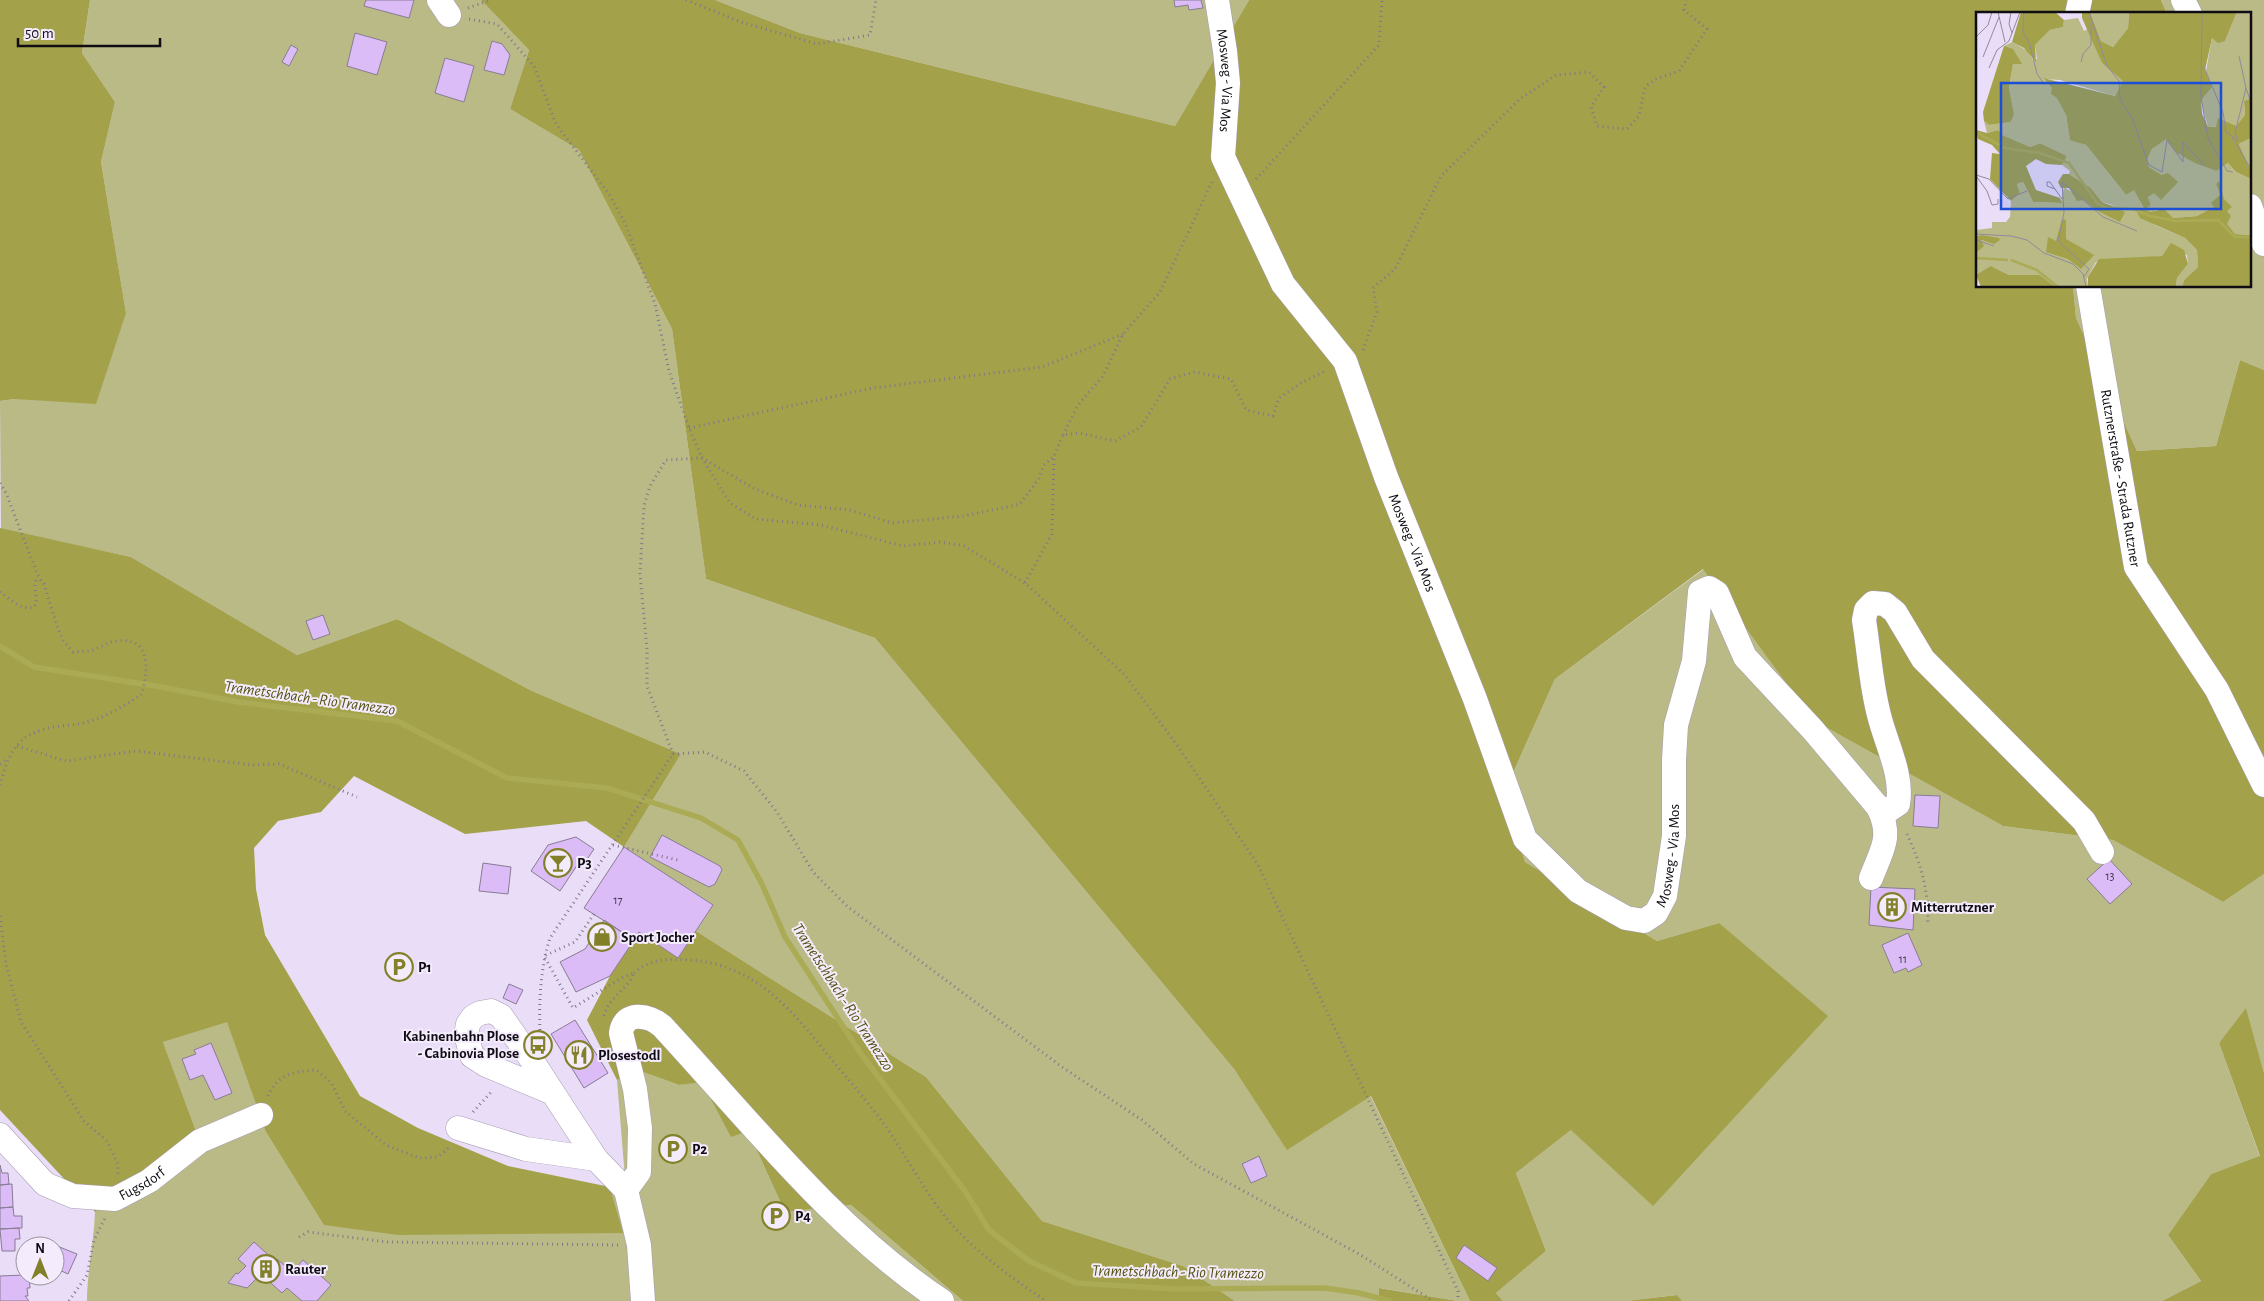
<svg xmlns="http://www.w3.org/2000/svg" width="2264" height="1301" viewBox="0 0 2264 1301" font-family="'Alegreya Sans',sans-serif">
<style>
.green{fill:#b9ba86}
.forest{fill:#a3a24b}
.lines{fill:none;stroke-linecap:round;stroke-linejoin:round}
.stream{stroke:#acab55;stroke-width:5.5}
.building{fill:#dbbcf7;stroke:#887c93}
.minor-casing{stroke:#a79bb3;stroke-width:25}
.path{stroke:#807889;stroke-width:3;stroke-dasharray:1 4;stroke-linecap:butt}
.minor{stroke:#fff;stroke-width:24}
.labels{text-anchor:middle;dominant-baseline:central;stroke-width:4;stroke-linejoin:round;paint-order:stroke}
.number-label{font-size:12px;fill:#43384d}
.street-label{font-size:15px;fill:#100c14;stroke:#f4ecfc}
.poi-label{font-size:15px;font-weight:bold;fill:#100c14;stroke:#f4ecfc;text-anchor:start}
.water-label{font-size:16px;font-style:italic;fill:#535211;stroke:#f4ecfc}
.inset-river{fill:none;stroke:#acab55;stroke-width:2.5}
.inset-road{fill:none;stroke:#93899c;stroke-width:1}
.view{fill:#1d4ed8;fill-opacity:0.15;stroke:#1d4ed8;stroke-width:2.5}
.inset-edge{fill:none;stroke:#100c14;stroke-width:2.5}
</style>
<rect width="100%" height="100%" fill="#eaddf7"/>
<!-- green -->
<path class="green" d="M 90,0 L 481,0 L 529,50 L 510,109 L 579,150 L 672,329 L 706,579 L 875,638 L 1234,1069 L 1287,1149 L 1370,1095 L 1470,1301 L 1458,1301 L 1380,1288 L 1379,1301 L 1235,1301 L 1183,1266 L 1042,1221 L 926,1077 L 696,931 L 713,905 L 624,847 L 681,754 L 532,691 L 397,619 L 297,655 L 131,557 L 1,529 L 0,401 L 15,399 L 126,313 L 101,162 L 115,102 L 82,53 Z
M 715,0 L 1249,0 L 1175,126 L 800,33 Z
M 2161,0 L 2264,0 L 2264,370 L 2240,360 L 2216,446 L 2137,451 L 2076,318 L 2073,286 L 2250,286 L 2250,14 L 2167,14 Z
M 1704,569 L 1813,720 L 2003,826 L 2113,840 L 2223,902 L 2264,874 L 2264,1073 L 2246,1009 L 2219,1043 L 2260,1157 L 2211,1174 L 2168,1235 L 2201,1281 L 2162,1301 L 1682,1301 L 1676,1295 L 1626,1301 L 1503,1301 L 1496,1293 L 1546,1251 L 1516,1173 L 1571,1130 L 1719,923 L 1657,941 L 1525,862 L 1504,793 L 1555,679 Z
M 227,1021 L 265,1130 L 622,1232 L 610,1187 L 626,1190 L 617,1080 L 643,1072 L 679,1085 L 702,1081 L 748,1131 L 785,1212 L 851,1205 L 963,1301 L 87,1301 C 87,1271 94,1242 95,1212 L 196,1131 L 163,1042 Z"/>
<!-- forest -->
<path class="forest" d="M 0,0 L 90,0 L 82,53 L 115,102 L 101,162 L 126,313 L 96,404 L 15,399 L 0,401 Z
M 481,0 L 715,0 L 800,33 L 1175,126 L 1249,0 L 2161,0 L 2167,14 L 1978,14 L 1978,286 L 2073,286 L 2076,318 L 2137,451 L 2216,446 L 2240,360 L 2264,370 L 2264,874 L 2223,902 L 2113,840 L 2003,826 L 1813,720 L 1703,569 L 1555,679 L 1504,793 L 1525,862 L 1657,941 L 1719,923 L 1828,1016 L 1653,1206 L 1571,1130 L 1516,1173 L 1546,1251 L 1496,1293 L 1503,1301 L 1470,1301 L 1371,1096 L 1287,1150 L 1234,1069 L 875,638 L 706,579 L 672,329 L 579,150 L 510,109 L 529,50 Z
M 0,528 L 131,557 L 297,655 L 397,619 L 532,691 L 681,754 L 624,847 L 586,821 L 465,834 L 354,776 L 321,812 L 278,821 L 254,848 L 256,889 L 265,935 L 360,1096 L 418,1128 L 508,1166 L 610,1187 L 623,1233 L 398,1235 L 324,1225 L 265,1130 L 227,1022 L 163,1042 L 196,1131 L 95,1212 L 0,1110 Z
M 696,931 L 926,1077 L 1042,1221 L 1183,1266 L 1235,1301 L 963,1301 L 851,1205 L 785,1212 L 748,1131 L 731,1137 L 702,1082 L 679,1085 L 643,1072 L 617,1080 L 587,1020 L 610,976 L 639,932 L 678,958 Z
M 2246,1008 L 2264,1073 L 2264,1301 L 2162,1301 L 2201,1281 L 2168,1235 L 2211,1174 L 2260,1156 L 2219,1043 Z
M 1379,1288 L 1458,1301 L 1379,1301 Z
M 1677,1295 L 1682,1301 L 1626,1301 Z"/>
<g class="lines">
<!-- stream -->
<path class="stream" d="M 0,646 L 34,667 L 156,686 L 238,702 L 397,721 L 507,778 L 607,788 L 701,818 L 738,840 L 762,884 L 785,937 L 861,1054 L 965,1191 L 989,1230 L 1029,1261 L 1076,1283 L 1176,1289 L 1325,1288 L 1359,1293 L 1390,1301"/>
</g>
<!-- building -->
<path class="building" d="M 366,0 L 414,0 L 409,18 L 364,6 Z
M 1174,0 L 1201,0 L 1203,8 L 1189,10 L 1188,5 L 1175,7 Z
M 355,33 L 387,42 L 377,75 L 347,66 Z
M 492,41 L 502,44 L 510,55 L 504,75 L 484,70 Z
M 291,45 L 298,49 L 289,66 L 282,62 Z
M 445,58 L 474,66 L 464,102 L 435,93 Z
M 323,615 L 330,634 L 313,640 L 306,621 Z
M 1915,795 L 1940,796 L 1938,828 L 1913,826 Z
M 662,835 L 720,866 L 722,870 L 715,884 L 709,887 L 650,857 Z
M 576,837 L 594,849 L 584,864 L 580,861 L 560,891 L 531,871 L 548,845 Z
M 624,847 L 713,905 L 678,958 L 639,932 L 634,940 L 584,908 Z
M 2109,859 L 2132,884 L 2110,904 L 2087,879 Z
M 483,863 L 511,867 L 508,894 L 479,891 Z
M 1871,887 L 1915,889 L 1913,930 L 1869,925 Z
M 604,920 L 634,940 L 610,976 L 576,992 L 560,962 L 585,949 Z
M 1908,933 L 1922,965 L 1908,972 L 1906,968 L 1894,973 L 1882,945 Z
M 509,984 L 523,990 L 516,1004 L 503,998 Z
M 575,1020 L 608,1073 L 584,1088 L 551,1034 Z
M 211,1043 L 232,1093 L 215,1100 L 203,1075 L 190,1080 L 182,1059 L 196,1054 L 194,1050 Z
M 1259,1156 L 1267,1176 L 1251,1183 L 1242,1164 Z
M 0,1165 L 2,1173 L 8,1173 L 9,1184 L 0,1185 Z
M 12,1184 L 13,1207 L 0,1208 L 0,1185 Z
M 13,1207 L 14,1216 L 22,1216 L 22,1228 L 0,1229 L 0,1208 Z
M 19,1228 L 20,1239 L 15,1239 L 15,1251 L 2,1251 L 0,1229 Z
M 254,1242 L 275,1261 L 277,1259 L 292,1272 L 303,1260 L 331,1285 L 317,1301 L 302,1301 L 287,1288 L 282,1293 L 264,1277 L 260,1281 L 258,1277 L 247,1288 L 228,1283 L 236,1273 L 238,1274 L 246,1266 L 238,1259 Z
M 1464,1245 L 1497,1268 L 1488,1281 L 1456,1258 Z
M 57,1246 L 77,1254 L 68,1274 L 55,1268 Z
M 25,1275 L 29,1276 L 30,1288 L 27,1288 L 28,1296 L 25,1296 L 29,1301 L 0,1301 L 0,1276 Z"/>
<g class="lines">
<defs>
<g id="minor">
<path d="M 439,0 L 449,15"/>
<path id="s1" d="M 1217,0 L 1225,51 L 1228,83 L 1223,157 L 1283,284 L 1345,361 L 1386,477 L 1475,699 L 1525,839 L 1578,891 L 1626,918 L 1644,921 L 1656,913 L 1665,896 L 1674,836 L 1674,760 L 1676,725 L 1694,661 L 1700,592 L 1709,588 L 1717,593 L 1745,657 L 1813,730 L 1878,807 L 1889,810 L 1898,804 C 1903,774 1886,744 1879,715 C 1871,685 1869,651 1864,620 L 1866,610 L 1873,603 L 1885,604 L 1895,612 L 1923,659 L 2084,821 L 2102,852"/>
<path d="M 2183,0 L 2190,14"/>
<path d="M 2077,14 L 2080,0"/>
<path d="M 2250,206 L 2264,244"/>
<path id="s2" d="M 2088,286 L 2136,567 L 2217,690 L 2264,785"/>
<path d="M 1871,878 C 1882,849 1893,837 1878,807"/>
<path d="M 553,1093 L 486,1065 L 472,1056 L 466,1035 L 468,1024 L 473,1017 L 480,1013 L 491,1011 L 501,1016 L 529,1056 L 596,1159 L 626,1190"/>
<path d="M 458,1128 L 526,1149 L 596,1159"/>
<path id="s3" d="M 0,1135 L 45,1184 L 73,1196 L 115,1199 L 149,1181 L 200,1141 L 261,1115"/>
<path d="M 626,1190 L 639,1172 L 640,1128 L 635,1089 L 621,1033 C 624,1010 649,1015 662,1026 C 749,1120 835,1230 942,1301"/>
<path d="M 626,1190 L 639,1245 L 643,1301"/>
</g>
</defs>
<!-- minor casing -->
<use href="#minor" class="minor-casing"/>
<!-- path -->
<path class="path" d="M 686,0 L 741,22 L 817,44 L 870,35 L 876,0
M 468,8 L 490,0
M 469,19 L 497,24 L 534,66 L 556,124 L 609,194 L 625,223 L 655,304 L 669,371 L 689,428 L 702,458 L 730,503 L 756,519 L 821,525 L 903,546 L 941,542 L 964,546 L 1025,583 L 1124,674 L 1177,745 L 1258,865 L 1458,1291 L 1458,1301
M 1256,179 L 1379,45 L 1382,0
M 1363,350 L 1377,312 L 1373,288 L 1395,269 L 1441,176 L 1520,99 L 1556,75 L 1589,72 L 1604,87 L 1591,107 L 1597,126 L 1627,129 L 1639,116 L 1645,87 L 1656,79 L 1679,71 L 1707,29 L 1684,10 L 1686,0
M 689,428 L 873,388 L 1042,367 L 1123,334
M 1063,435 L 1078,405 L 1103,376 L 1123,334 L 1160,292 L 1212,182
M 0,483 L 6,493 L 39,578 L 44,584 L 57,626 L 63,640 L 73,652 C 80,651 87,652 93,650 C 99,648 105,644 111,642 C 151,633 149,667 142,694 C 124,706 105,718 83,723 C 71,726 57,725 45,729 C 14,737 8,757 0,785
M 1025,583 L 1052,534 L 1054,456 L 1063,435 L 1079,433 L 1115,441 L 1141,427 L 1170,379 L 1195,372 L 1231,379 L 1246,410 L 1273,416 L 1279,398 L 1301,383 L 1327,370
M 0,592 C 10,599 21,611 34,607 C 39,598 33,590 36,580 L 39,578
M 17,746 L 66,761 L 136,751 L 252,765 L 279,764 L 357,797
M 673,754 L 705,752 L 744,771 L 777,812 L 813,872 L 848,907 L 1062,1067 L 1142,1120 L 1194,1164 L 1359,1254 L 1433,1301
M 673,754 L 647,686 L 647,649 L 640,574 L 644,506 L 650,486 L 666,460 L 702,458 L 755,489 L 798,505 L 850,510 L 892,523 L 964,516 L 1020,504 L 1038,480 L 1044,465 L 1054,456
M 0,764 L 7,759
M 1907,834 C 1922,867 1928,888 1928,924
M 613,845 L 678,860
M 594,914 L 575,942 L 544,956 L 573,1008 L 623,977 L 634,973 C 627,991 608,997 604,1016
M 0,916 L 6,964 L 21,1022 L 84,1121 L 107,1141 L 118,1164 L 118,1175
M 634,973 C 651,958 668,959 690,960 C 760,965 796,1016 836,1065 C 856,1088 876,1112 893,1137 C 912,1167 929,1198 952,1225 C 980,1255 1013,1279 1046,1301
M 540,1035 C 539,1002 540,969 550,938 L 673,754
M 268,1096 C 277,1074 295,1071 316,1070 L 331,1082 L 345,1111 L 386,1145 L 419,1158 L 437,1157 L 447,1150 L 449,1145
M 473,1112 L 492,1091
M 299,1237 L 308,1232 L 388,1242 L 618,1245
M 69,1301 L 87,1275 L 94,1240 L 105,1218"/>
<!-- minor -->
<use href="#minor" class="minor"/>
</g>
<!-- icons -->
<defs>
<symbol id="bar-ring" viewBox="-11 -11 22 22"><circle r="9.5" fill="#f4ecfc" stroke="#828129" stroke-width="1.5"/><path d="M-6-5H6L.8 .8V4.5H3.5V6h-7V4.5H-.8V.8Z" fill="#828129"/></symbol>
<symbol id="building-ring" viewBox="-11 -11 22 22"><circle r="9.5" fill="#f4ecfc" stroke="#828129" stroke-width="1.5"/><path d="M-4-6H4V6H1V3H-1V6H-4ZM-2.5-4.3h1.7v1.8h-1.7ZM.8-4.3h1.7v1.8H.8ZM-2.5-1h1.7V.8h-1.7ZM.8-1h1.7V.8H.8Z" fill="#828129"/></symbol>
<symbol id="shop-ring" viewBox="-11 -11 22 22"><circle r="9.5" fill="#f4ecfc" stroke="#828129" stroke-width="1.5"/><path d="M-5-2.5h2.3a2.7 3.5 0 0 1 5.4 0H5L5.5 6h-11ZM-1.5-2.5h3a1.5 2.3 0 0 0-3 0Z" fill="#828129"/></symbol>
<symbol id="parking-ring" viewBox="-11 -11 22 22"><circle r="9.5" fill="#f4ecfc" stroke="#828129" stroke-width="1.5"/><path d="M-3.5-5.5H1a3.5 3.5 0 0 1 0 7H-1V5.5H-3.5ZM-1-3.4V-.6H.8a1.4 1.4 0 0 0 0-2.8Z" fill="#828129"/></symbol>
<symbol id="bus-ring" viewBox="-11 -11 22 22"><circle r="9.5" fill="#f4ecfc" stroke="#828129" stroke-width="1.5"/><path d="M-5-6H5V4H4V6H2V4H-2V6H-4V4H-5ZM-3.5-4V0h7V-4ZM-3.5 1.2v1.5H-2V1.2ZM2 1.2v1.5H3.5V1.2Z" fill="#828129"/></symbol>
<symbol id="restaurant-ring" viewBox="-11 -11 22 22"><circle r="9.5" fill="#f4ecfc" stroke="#828129" stroke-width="1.5"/><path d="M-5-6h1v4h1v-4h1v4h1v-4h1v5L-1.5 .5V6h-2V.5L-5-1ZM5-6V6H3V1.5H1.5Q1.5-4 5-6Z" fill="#828129"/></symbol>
</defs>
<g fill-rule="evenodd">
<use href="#bar-ring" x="542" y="847" width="32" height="32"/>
<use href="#building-ring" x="1876" y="891" width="32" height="32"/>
<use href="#shop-ring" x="586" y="921" width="32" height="32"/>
<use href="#parking-ring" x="383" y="951" width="32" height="32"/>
<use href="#bus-ring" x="522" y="1029" width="32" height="32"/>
<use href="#restaurant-ring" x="563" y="1039" width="32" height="32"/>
<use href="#parking-ring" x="657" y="1133" width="32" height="32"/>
<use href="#parking-ring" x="760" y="1200" width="32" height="32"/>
<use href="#building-ring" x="250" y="1253" width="32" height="32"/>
</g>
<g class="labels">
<!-- number labels -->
<g class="number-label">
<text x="2110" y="876">13</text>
<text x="618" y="900">17</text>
<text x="1903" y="959">11</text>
</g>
<!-- street labels -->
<g class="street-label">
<text stroke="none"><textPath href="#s1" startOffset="81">Mosweg - Via Mos</textPath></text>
<text stroke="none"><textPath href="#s2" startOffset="195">Rutznerstraße - Strada Rutzner</textPath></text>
<text stroke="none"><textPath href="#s1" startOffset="591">Mosweg - Via Mos</textPath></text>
<text stroke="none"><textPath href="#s1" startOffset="1130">Mosweg - Via Mos</textPath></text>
<text stroke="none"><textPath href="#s3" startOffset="170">Fugsdorf</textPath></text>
</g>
<!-- poi labels -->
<g class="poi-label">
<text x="577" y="863">P3</text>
<text x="1911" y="907">Mitterrutzner</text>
<text x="621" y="937">Sport Jocher</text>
<text x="418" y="967">P1</text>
<text x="519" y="1036" text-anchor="end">Kabinenbahn Plose<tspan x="519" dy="17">- Cabinovia Plose</tspan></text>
<text x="598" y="1055">Plosestodl</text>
<text x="692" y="1149">P2</text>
<text x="795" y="1216">P4</text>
<text x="285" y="1269">Rauter</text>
</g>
<!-- water labels -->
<g class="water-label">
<text transform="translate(310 698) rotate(8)">Trametschbach - Rio Tramezzo</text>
<text transform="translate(843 997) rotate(57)">Trametschbach - Rio Tramezzo</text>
<text transform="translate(1178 1272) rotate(1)">Trametschbach - Rio Tramezzo</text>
</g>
</g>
<!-- overview -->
<g transform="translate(1976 12)">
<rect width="275" height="275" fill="#eaddf7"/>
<path d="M 114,0 L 153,0 L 152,16 L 137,35 L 125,29 ZM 261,0 L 275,0 L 275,86 L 268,89 L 269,103 L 260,114 L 232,115 L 225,88 L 236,25 L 249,29 ZM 102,6 L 108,19 L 112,17 L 126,51 L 148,69 L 139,84 L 84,68 L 67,67 L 77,76 L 90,103 L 94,127 L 110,133 L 150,183 L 158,177 L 168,198 L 159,196 L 179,213 L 209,226 L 221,238 L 222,255 L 208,268 L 206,275 L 200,275 L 201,266 L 212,252 L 211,243 L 193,238 L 187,244 L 165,247 L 120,250 L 111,267 L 112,275 L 80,275 L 64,263 L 33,263 L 17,255 L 0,263 L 0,241 L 5,228 L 12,230 L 5,223 L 0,224 L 0,218 L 16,216 L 16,210 L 30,210 L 34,205 L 35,189 L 44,181 L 41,172 L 47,170 L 57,190 L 85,191 L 88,175 L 108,188 L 140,194 L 126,190 L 115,176 L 93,162 L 94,159 L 86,153 L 91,144 L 64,131 L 54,135 L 25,123 L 22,118 L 11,121 L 8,109 L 13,113 L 35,110 L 38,102 L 33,77 L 37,51 L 45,52 L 28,34 L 36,30 L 52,39 L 57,48 L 61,47 L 59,33 L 74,18 L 87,15 L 88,8 ZM 190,126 L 241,159 L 252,151 L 260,160 L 275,167 L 275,223 L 259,222 L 250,212 L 248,187 L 240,173 L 244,183 L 239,195 L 221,204 L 197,206 L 181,198 L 174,201 L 170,197 L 175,193 L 172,185 L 186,163 L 173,155 L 171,148 L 176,137 ZM 275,126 L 275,159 L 263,132 Z" fill="#b9ba86"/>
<path d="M 45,0 L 79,0 L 88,8 L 87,15 L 74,18 L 59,33 L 60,50 L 48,36 L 36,30 ZM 106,0 L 114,0 L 125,29 L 137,35 L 152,16 L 153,0 L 261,0 L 249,29 L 242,31 L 236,26 L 229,58 L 236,75 L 225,88 L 226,102 L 232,115 L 240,115 L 242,106 L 260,114 L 269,103 L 268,89 L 275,86 L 275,126 L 263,132 L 275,159 L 275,167 L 260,160 L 252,151 L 241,159 L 219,151 L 201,141 L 190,127 L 176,137 L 171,148 L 173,155 L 186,163 L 192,161 L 202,170 L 185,188 L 178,181 L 172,185 L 175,193 L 170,197 L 174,200 L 188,197 L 197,206 L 221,204 L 238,195 L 235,191 L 244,183 L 240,172 L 243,169 L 248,187 L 256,195 L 251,199 L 255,204 L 251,212 L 259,222 L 275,223 L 275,275 L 206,275 L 208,268 L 222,255 L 221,238 L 209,226 L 164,206 L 159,196 L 168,197 L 158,178 L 150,183 L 110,133 L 94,128 L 90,103 L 81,86 L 75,82 L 76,76 L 67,66 L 139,84 L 147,69 L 126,51 L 106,6 ZM 28,34 L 37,37 L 46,52 L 37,52 L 33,76 L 38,102 L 35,110 L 13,113 L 8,109 L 7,100 ZM 0,118 L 11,121 L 22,118 L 26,123 L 54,135 L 64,131 L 91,144 L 86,153 L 70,152 L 60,147 L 50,154 L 60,178 L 84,186 L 86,191 L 57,190 L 47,170 L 41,172 L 44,181 L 35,189 L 14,167 L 16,141 L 24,142 L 16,133 L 2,127 ZM 87,162 L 93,162 L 115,176 L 126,190 L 149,200 L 144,210 L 120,198 L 108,188 L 101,189 L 93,176 L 85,176 L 82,170 ZM 86,207 L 90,208 L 90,227 L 118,243 L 105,257 L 92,247 L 70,240 L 72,225 L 80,229 ZM 5,223 L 23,226 L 24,228 L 18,232 L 5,228 L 8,234 L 0,241 L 0,224 ZM 195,231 L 208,238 L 212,252 L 201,266 L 200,275 L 112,275 L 112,265 L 123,247 L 186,244 ZM 15,254 L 33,263 L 64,263 L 80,275 L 5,275 L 0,263 Z" fill="#a3a24b"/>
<path class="inset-river" d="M 0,120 L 29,136 L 64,141 L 93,151 L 121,191 L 130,196 L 157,197 L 174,204 L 200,209 L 242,208 L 259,225 L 275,225M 0,246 L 32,248M 35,248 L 61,258 L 82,275"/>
<path class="inset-road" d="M 22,0 L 29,30M 35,0 L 33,12 L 36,21M 48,0 L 47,20 L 54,33 L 61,62 L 69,73M 113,0 L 131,54 L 143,69 L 144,87 L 156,106 L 173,153 L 186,160 L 191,128 L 207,150 L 207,130 L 229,154M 226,0 L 225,85 L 232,126 L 251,159 L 257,160M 0,25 L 12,13 L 16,0M 263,44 L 270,76M 7,45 L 23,5M 105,50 L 107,42 L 115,33 L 115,11M 228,55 L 247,100 L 250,120 L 262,129 L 259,121 L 270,76 L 275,91M 13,56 L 21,38 L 33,29 L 44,0M 256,125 L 275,157M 0,163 L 13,167 L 32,187 L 51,179M 0,164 L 11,179 L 16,193 L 22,192 L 22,187M 79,177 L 71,174 L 71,170 L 74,170 L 86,187M 0,222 L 35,224 L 51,228 L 68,241 L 97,252 L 107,262 L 110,275M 0,228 L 18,234M 108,265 L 113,257 L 82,229 L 88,201 L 86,170 L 127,205 L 161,219"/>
<path class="view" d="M 25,71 L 245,71 L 245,197 L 25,197 Z"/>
<rect width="275" height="275" class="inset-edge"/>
</g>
<!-- north arrow -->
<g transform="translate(40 1261)"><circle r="24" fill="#f4ecfc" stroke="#99929f"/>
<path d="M0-4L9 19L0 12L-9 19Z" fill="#828129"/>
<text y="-8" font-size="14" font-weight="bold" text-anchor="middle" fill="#100c14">N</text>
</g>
<!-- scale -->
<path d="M18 38v8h142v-8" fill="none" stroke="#100c14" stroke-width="2.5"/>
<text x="25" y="38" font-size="15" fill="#100c14" stroke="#f4ecfc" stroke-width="4" paint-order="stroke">50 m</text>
</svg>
